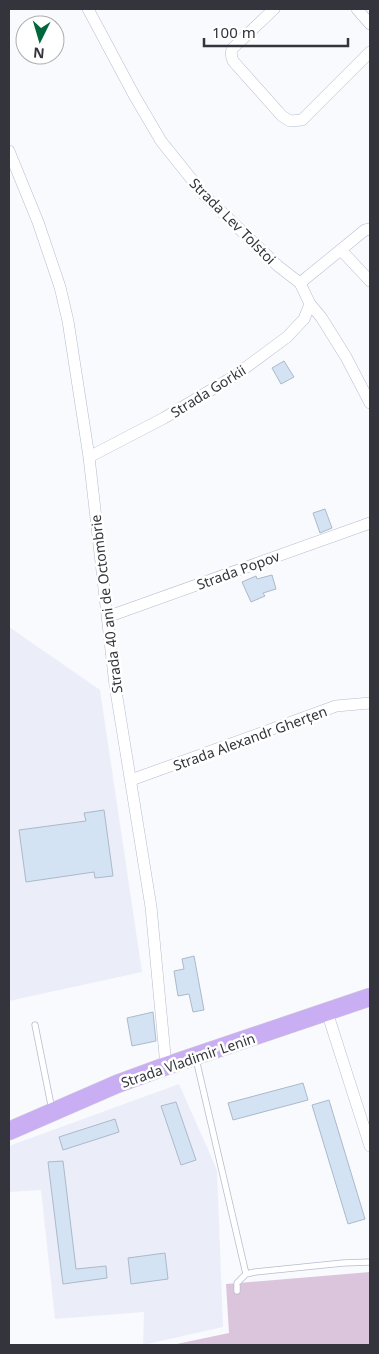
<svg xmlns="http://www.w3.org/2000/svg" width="379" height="1354" viewBox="0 0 379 1354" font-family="'Noto Sans',sans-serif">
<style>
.built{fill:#ebeef9}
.green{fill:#dbc5dd}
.building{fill:#d4e3f4;stroke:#abb9c9}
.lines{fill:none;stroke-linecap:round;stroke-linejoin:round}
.lane-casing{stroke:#b7bccf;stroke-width:7}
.street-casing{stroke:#b7bccf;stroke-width:12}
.primary-casing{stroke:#d6d6d8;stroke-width:19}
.lane{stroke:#fff;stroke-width:5.5}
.street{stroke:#fff;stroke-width:11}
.primary{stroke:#c9aef4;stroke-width:18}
.labels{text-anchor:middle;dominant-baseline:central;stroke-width:5;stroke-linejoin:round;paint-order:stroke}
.street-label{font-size:14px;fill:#33343c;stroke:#fff}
</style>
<rect width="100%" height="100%" fill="#f9fafe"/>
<!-- built -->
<path class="built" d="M 9,627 L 100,690 L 142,972 L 9,1001 Z
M 179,1084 L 217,1170 L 223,1327 L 143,1345 L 144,1312 L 55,1319 L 41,1190 L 9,1192 L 9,1146 Z"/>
<!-- green -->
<path class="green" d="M 370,1272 L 370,1345 L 172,1345 L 229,1333 L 226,1284 Z"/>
<!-- building -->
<path class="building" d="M 284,361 L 294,377 L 281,384 L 272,368 Z
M 325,509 L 332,528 L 320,533 L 313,513 Z
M 272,575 L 276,589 L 263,593 L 265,596 L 251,602 L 242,582 L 256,576 L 257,579 Z
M 104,810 L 113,876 L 95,878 L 94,872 L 26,882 L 19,830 L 86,821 L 84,813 Z
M 194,956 L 204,1010 L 193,1012 L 189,994 L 178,996 L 174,971 L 184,969 L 182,959 Z
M 153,1012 L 156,1041 L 132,1046 L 127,1018 Z
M 303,1083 L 308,1100 L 233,1120 L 228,1103 Z
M 329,1100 L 365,1219 L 348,1224 L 312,1105 Z
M 176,1102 L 196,1160 L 181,1165 L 161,1106 Z
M 115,1119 L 119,1132 L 63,1150 L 59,1137 Z
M 63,1161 L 76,1269 L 106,1266 L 107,1278 L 63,1284 L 48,1162 Z
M 165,1253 L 168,1279 L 131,1284 L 128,1258 Z"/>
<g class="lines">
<defs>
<path id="lane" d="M 35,1025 L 52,1110
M 196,1059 L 246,1274
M 237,1291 L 237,1283 L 246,1274 L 255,1272 L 343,1263 L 370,1262"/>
<path id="street" d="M 88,9 L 134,95 L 161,141 L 205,196 L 278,266 L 300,283 L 310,304 L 321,317 L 346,357 L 370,403
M 274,9 L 233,48 C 230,52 231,56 233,61 L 282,116 L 290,121 L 302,120 L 370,52
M 357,9 L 370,24
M 9,151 L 38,222 L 60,287 L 68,321 L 89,457 L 115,685 L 151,907 L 166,1066
M 341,250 L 370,281
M 300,283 L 365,230 L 370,229
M 89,457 L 164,418 L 233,377 L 287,337 L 304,319 L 310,304
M 107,617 L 370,523
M 131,780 L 336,706 L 370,703
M 327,1012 L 370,1146"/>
<path id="primary" d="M 9,1131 L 117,1084 L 166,1066 L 370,997"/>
</defs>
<!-- lane casing -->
<use href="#lane" class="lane-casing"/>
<!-- street casing -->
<use href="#street" class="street-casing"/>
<!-- primary casing -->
<use href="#primary" class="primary-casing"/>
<!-- lane -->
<use href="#lane" class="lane"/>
<!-- street -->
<use href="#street" class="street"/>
<!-- primary -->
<use href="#primary" class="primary"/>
</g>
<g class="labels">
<!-- street labels -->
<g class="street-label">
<text transform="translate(233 221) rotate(45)">Strada Lev Tolstoi</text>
<text transform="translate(208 391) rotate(-32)">Strada Gorkii</text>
<text transform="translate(238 570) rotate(-20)">Strada Popov</text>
<text transform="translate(106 604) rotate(-97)">Strada 40 ani de Octombrie</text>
<text transform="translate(250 738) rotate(-20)">Strada Alexandr Gherțen</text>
<text transform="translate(188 1060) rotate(-19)">Strada Vladimir Lenin</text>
</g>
</g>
<!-- border -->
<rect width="379" height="1354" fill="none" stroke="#33343c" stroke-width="20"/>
<!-- north arrow -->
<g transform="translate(40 40) rotate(185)"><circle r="24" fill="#ffffff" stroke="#adaeb1"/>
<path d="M0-4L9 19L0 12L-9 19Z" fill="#00673c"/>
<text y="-8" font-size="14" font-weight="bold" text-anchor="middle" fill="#33343c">N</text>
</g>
<!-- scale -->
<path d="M204 38v8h144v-8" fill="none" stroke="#33343c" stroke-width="2.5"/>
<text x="212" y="38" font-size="15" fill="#33343c" stroke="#ffffff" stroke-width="4" paint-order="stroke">100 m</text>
</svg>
